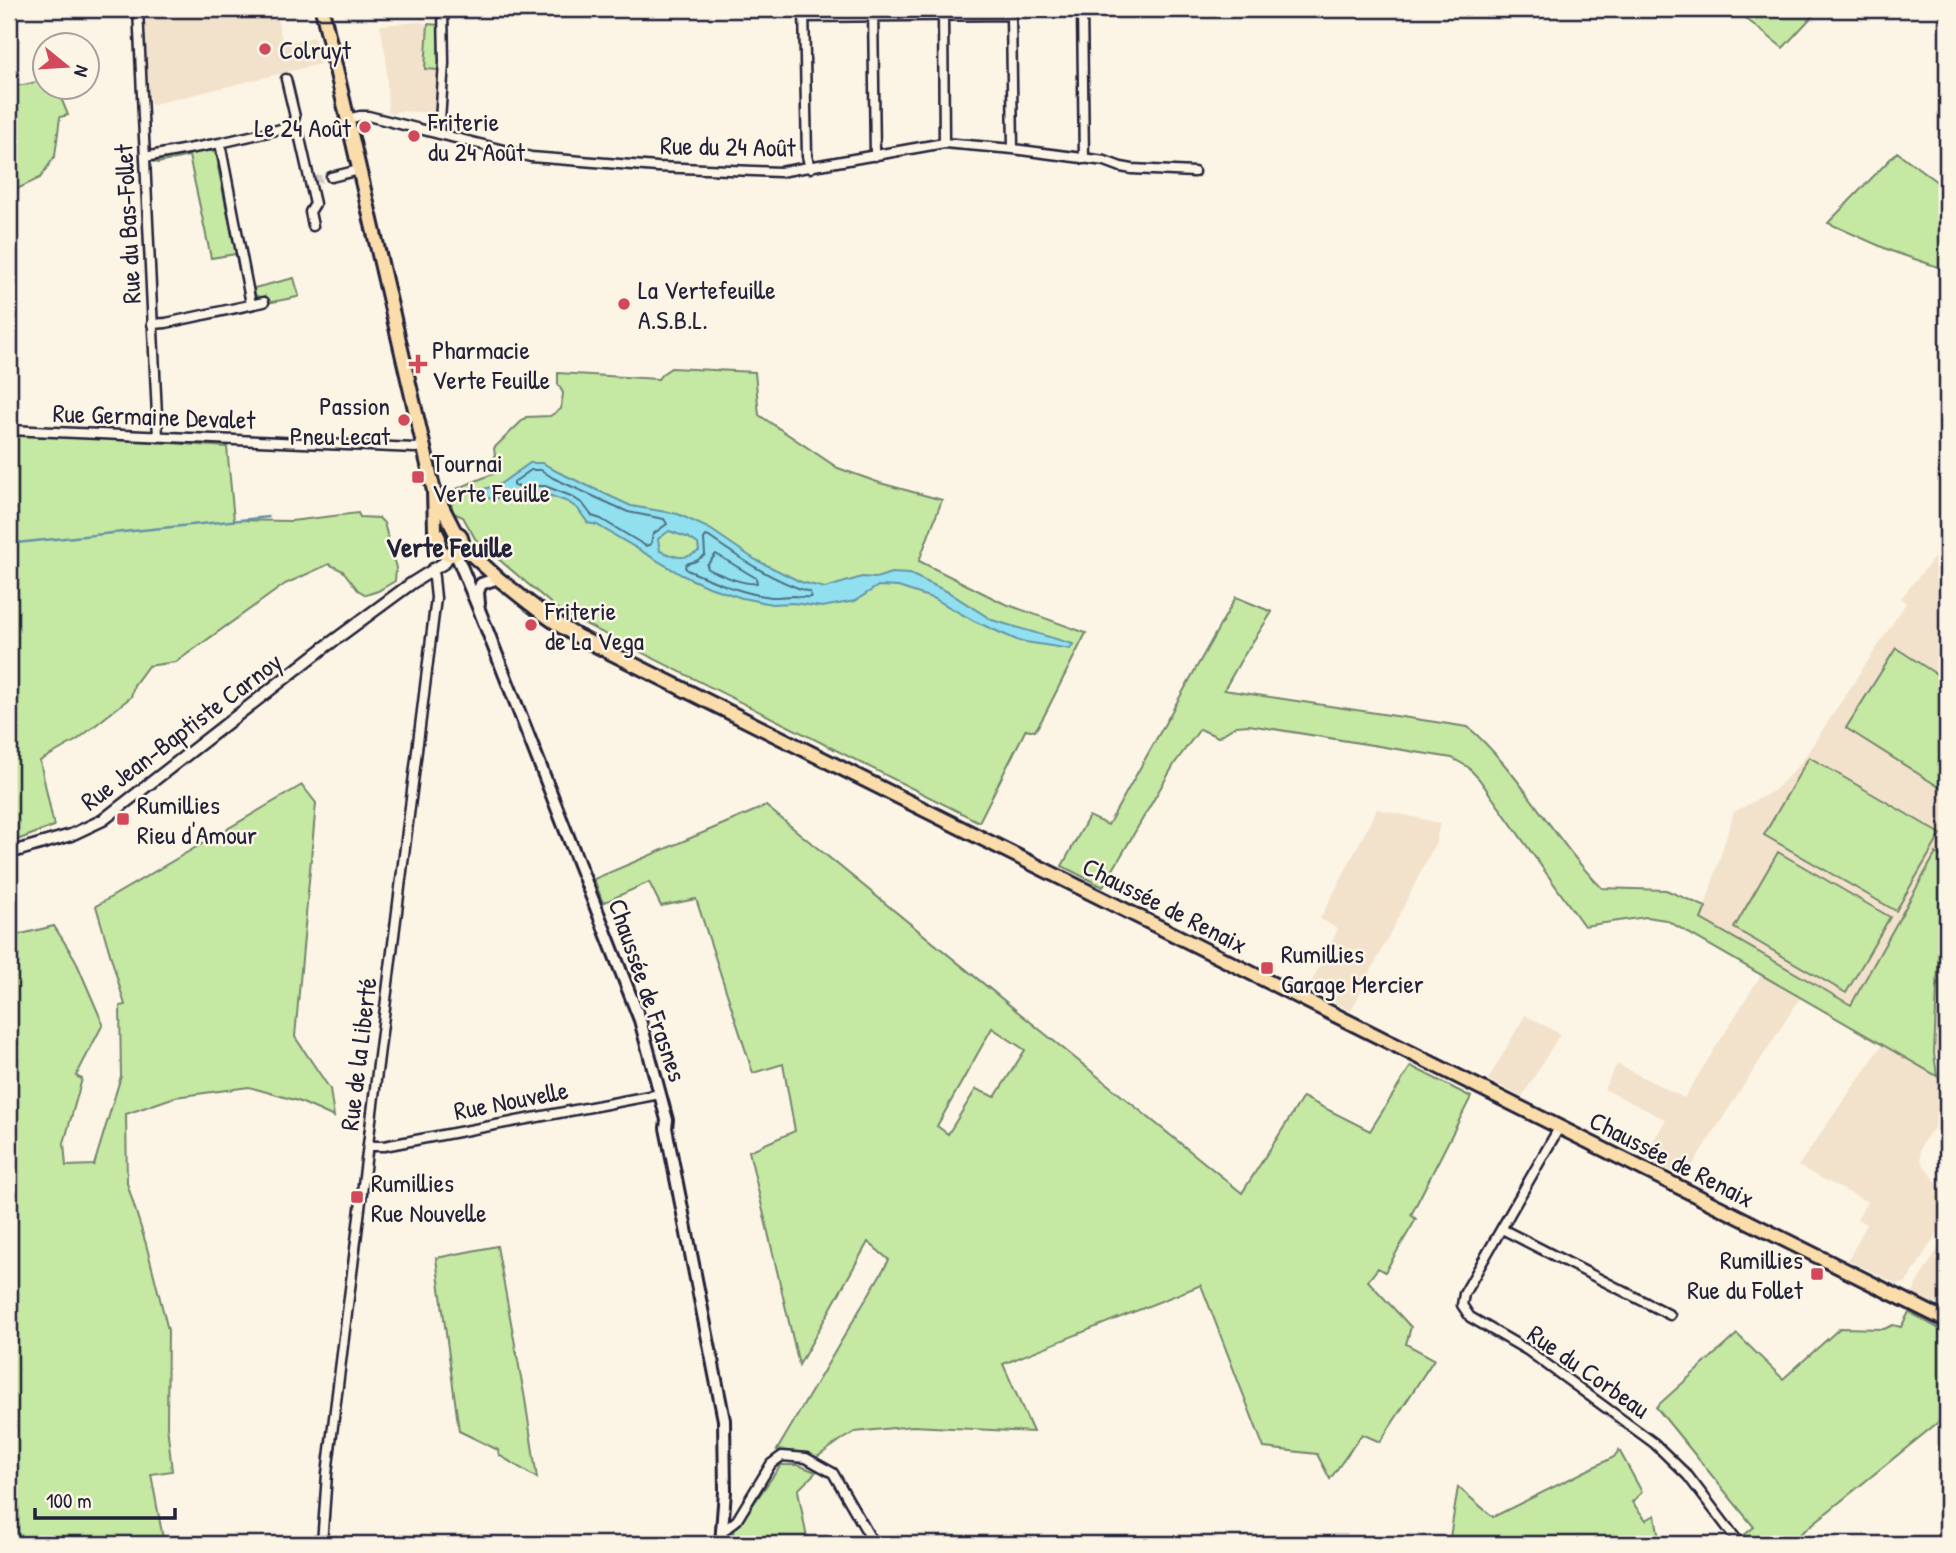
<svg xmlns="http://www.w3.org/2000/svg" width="1956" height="1553" viewBox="0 0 1956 1553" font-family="'Patrick Hand',sans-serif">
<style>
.built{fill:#f3e2cb}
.green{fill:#c5e8a2;stroke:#74856e;stroke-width:2;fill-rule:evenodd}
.water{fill:#91e0ef;stroke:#6594a7;stroke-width:2;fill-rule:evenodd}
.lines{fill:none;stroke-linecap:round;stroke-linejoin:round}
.shore{stroke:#4e6e83;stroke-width:2}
.stream{stroke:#6594a7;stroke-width:2.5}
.minor-tunnel{stroke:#d0cbc3;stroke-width:8;stroke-dasharray:8 4;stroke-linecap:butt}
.minor-casing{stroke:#22223b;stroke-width:13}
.tertiary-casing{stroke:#22223b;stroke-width:15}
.secondary-casing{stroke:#22223b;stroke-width:16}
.primary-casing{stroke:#22223b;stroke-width:18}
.minor{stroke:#fcf5e5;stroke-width:8}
.tertiary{stroke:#fcf5e5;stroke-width:10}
.secondary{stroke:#fcf5e5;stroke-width:10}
.primary{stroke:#faddab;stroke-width:12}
.poi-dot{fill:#d1495b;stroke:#fcf5e5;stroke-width:2.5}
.labels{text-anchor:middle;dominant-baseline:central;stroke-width:5;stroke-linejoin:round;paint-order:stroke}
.poi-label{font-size:26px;fill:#22223b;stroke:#fcf5e5;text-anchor:start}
.street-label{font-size:26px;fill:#22223b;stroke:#fcf5e5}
.neighbourhood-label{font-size:28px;font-weight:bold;fill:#22223b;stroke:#fcf5e5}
</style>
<rect width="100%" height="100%" fill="#fcf5e5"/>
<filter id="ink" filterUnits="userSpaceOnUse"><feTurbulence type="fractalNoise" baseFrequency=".0143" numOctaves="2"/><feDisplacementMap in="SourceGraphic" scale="14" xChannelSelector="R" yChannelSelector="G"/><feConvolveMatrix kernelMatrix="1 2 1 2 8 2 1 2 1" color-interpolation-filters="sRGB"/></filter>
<g filter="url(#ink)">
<!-- built -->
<path class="built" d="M 184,9 L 276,9 L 275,10 L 283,44 L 314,37 L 320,64 L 151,105 L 147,77 L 146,18 Z
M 420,22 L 430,25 L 439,25 L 440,27 L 437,113 L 396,111 L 394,114 L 388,112 L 386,58 L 380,25 Z
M 1947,542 L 1947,1060 L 1701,919 L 1734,812 L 1775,790 L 1800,764 L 1906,603 L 1901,598 Z
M 1377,809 L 1440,823 L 1436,842 L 1351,1011 L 1308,989 L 1338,929 L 1320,919 Z
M 1761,975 L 1801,997 L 1684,1178 L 1643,1158 L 1666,1120 L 1604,1089 L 1617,1064 L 1684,1098 Z
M 1525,1015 L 1560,1034 L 1522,1097 L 1488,1080 Z
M 1882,1045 L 1937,1076 L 1947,1086 L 1947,1111 L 1923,1142 L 1920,1151 L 1921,1161 L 1947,1197 L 1947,1217 L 1910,1277 L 1905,1283 L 1897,1284 L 1848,1260 L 1867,1224 L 1857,1219 L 1867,1202 L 1798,1166 Z
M 1943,1241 L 1947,1243 L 1947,1290 L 1934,1305 L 1915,1297 L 1914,1292 L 1916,1284 Z"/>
<!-- green -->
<path class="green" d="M 1734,9 L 1819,9 L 1783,48 Z
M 428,24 L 439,25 L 440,27 L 439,70 L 425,69 Z
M 45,80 L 46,88 L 57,88 L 68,115 L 60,117 L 55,156 L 40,178 L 9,193 L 9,85 L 23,85 Z
M 204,149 L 214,152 L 220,162 L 218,167 L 233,241 L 237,245 L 243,278 L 241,278 L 236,254 L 211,258 L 189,156 L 158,163 L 155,162 L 164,158 Z
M 1897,152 L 1937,182 L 1947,175 L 1947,270 L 1891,251 L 1828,223 Z
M 294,278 L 299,296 L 297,297 L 267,303 L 265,296 L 259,297 L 255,295 L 254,288 Z
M 671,368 L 755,372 L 759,415 L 838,468 L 880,483 L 942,500 L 919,561 L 1003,603 L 1086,633 L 1044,716 L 1035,731 L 1026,729 L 979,822 L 561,612 L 476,540 L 463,517 L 453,513 L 449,492 L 497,472 L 494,448 L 526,417 L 550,416 L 561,409 L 563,393 L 558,384 L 558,373 L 658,379 L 662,374 Z
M 9,432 L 227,447 L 234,520 L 291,521 L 358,513 L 360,517 L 379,518 L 384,523 L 396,568 L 395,581 L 378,591 L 366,595 L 358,590 L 343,571 L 329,564 L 285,584 L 176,662 L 148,666 L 134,685 L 131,697 L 77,740 L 40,761 L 54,826 L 9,843 Z
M 1236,597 L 1272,612 L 1241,660 L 1224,690 L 1468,727 C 1481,738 1492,750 1503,763 C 1537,803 1564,850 1602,888 L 1666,890 L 1706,907 L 1701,919 L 1851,1005 L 1936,853 L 1943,858 L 1934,1053 L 1937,1076 L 1666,920 L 1646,917 L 1584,926 L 1479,779 L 1468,767 L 1452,758 L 1249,725 L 1236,726 L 1218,737 L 1200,729 L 1175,763 L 1103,887 L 1062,866 L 1089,816 L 1108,825 Z
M 1896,648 L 1947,681 L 1947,792 L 1846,728 Z
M 1809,757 L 1941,834 L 1896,911 L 1764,835 Z
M 302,785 L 316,803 L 295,1037 L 330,1089 L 334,1117 L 298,1101 L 249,1087 L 175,1097 L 126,1114 L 127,1183 L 146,1244 L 168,1330 L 167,1425 L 172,1471 L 151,1474 L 164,1544 L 9,1544 L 9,937 L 54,926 L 75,959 L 103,1024 L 76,1076 L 82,1079 L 64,1143 L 66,1166 L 94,1165 L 121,1076 L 120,1006 L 125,1005 L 96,906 Z
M 766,806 L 1039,1029 L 1242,1193 L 1303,1097 L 1370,1131 L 1411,1066 L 1471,1097 L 1411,1215 L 1416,1219 L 1385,1272 L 1378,1268 L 1368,1281 L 1411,1327 L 1406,1344 L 1434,1359 L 1380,1442 L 1362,1434 L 1330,1479 L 1317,1454 L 1264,1448 L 1201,1285 L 1003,1364 L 1033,1432 L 913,1426 L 855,1432 L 841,1440 L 817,1457 L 777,1450 L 889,1260 L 868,1242 L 799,1365 L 749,1151 L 795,1131 L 783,1064 L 753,1073 L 696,899 L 661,906 L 649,882 L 603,903 L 594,879 ZM 992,1028 L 1025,1050 L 995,1097 L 976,1089 L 948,1134 L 937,1126 Z
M 1778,852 L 1890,917 L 1846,993 L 1734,928 Z
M 497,1246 L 525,1399 L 537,1478 L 499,1455 L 498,1450 L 459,1431 L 436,1258 Z
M 1909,1312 L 1947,1333 L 1947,1415 L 1788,1544 L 1740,1544 L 1737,1541 L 1754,1527 L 1656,1407 L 1737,1334 L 1783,1379 L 1840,1328 L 1884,1329 L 1893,1325 L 1901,1327 Z
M 1619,1450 L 1642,1492 L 1632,1502 L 1646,1520 L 1655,1515 L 1660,1544 L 1621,1544 L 1618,1540 L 1609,1544 L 1449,1544 L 1458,1487 L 1493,1517 L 1614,1457 Z
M 781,1465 L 798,1465 L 816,1472 L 798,1490 L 808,1544 L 729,1544 L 730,1537 Z"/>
<!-- water -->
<path class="water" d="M 530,463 L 543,463 L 556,471 L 631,506 L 678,514 L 710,529 L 754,559 L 801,582 L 825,588 L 862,577 L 876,578 L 891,573 L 910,574 L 948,592 L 992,620 L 1073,644 L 1070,649 L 1019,641 L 974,621 L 935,599 L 898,587 L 878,586 L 855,601 L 822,607 L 793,603 L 772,604 L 742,598 L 706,586 L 682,575 L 597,525 L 588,523 L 578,509 L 568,502 L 543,493 L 531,492 L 493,499 L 481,497 L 481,490 L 500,484 ZM 669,531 L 689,538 L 698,544 L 699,551 C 684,561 675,557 660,551 L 658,539 Z"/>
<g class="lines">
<!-- shore -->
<path class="shore" d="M 531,470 L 541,470 L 553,478 L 628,512 L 664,519 L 667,524 L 653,534 L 651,544 L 646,546 L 601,519 L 592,516 L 583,504 L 571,496 L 545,486 L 514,486 L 514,482 Z
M 706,536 L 709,537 C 741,559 773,581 810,592 L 811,597 C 805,598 801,597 795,596 C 788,596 780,597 772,597 C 743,594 713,581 687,570 L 685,567 L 686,564 L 696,561 L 705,555 L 704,539 Z
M 716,554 L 756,578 L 757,583 C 743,585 722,575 708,569 L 707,565 Z"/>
<!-- stream -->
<path class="stream" d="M 9,541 L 16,543 L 269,517
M 9,1463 L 19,1544"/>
<!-- minor-tunnel -->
<path class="minor-tunnel" d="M 314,180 L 331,177"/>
<defs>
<path id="minor" d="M 138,9 L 158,437
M 804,9 L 807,156 L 810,168
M 873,9 L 875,156
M 1082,9 L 1084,159
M 943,15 L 944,143
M 804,17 L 1011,15 L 1013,149
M 286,79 L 295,117 L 290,127 L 299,134 L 315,204 L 310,212 L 313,226
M 347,119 L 360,116 L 368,116 L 531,157 L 657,167 L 780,172 L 944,143 L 1013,149 L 1105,161 L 1121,167 L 1132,169 L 1194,172
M 439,134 L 444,63 L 443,9
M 220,143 L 251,304
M 145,157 L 220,143 L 290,127
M 331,177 L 359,170
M 152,324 L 166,323 L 264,302
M 9,430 L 415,448 L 424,446
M 1559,1128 L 1464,1294 L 1462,1305 L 1470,1317 L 1527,1350 L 1654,1443 L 1688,1476 L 1740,1544
M 368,1146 L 384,1146 L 660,1094
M 1502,1229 L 1670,1315
M 722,1532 L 737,1520 L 771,1464 L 782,1456 L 806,1458 L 833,1473 L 874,1544
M 322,1544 L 327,1474 L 436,598 L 433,568"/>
<path id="tertiary" d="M 9,853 L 71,835 L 103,820 L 325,647 L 412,583 L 444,563 L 449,555"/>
<path id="secondary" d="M 456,554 L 480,612 L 640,1020 L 667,1120 L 666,1128 L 724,1420 L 725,1491 L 721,1544
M 479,604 L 478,592 L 481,584 L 498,578"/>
<path id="primary" d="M 322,9 L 434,491 L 455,532 L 460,535 L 462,541 L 459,551 L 453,555 L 443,553 L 438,546 L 439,538 L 435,530 L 434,491
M 462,547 C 476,557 487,569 500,580 C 524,599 549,620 577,636 L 1947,1321"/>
</defs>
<!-- minor casing -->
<use href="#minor" class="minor-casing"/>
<!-- tertiary casing -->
<use href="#tertiary" class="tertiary-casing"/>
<!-- secondary casing -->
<use href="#secondary" class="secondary-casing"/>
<!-- primary casing -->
<use href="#primary" class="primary-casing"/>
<!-- minor -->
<use href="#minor" class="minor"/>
<!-- tertiary -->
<use href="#tertiary" class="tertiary"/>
<!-- secondary -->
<use href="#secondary" class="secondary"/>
<!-- primary -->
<use href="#primary" class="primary"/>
</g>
</g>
<!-- markers -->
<g class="poi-dot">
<circle cx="265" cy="49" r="7"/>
<circle cx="365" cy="127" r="7"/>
<circle cx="414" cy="136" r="7"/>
<circle cx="624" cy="304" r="7"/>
<path d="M414.5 353.5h7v7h7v7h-7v7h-7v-7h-7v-7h7z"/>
<circle cx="404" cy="420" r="7"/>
<rect x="411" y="470" width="14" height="14" rx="3.5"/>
<circle cx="531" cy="625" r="7"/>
<rect x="116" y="812" width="14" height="14" rx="3.5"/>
<rect x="1260" y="961" width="14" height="14" rx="3.5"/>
<rect x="350" y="1190" width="14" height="14" rx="3.5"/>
<rect x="1810" y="1267" width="14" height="14" rx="3.5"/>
</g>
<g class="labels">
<!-- poi labels -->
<g class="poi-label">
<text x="279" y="49">Colruyt</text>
<text x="428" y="121">Friterie<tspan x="428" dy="30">du 24 Août</tspan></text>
<text x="351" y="127" text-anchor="end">Le 24 Août</text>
<text x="638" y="289">La Vertefeuille<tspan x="638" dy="30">A.S.B.L.</tspan></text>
<text x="432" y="349">Pharmacie<tspan x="432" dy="30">Verte Feuille</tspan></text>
<text x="390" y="405" text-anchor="end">Passion<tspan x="390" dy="30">Pneu Lecat</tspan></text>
<text x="432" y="462">Tournai<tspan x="432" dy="30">Verte Feuille</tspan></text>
<text x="545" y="610">Friterie<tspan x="545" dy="30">de La Vega</tspan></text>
<text x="137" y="804">Rumillies<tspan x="137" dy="30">Rieu d'Amour</tspan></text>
<text x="1281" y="953">Rumillies<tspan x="1281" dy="30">Garage Mercier</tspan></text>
<text x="371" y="1182">Rumillies<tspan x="371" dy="30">Rue Nouvelle</tspan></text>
<text x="1803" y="1259" text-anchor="end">Rumillies<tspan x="1803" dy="30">Rue du Follet</tspan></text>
</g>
<!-- street labels -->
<g class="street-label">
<text transform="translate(728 146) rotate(1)">Rue du 24 Août</text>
<text transform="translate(127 224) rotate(-93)">Rue du Bas-Follet</text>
<text transform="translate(154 416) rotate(2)">Rue Germaine Devalet</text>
<text transform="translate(181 731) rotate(-37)">Rue Jean-Baptiste Carnoy</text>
<text transform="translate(1165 905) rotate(27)">Chaussée de Renaix</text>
<text transform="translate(648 990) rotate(71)">Chaussée de Frasnes</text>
<text transform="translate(358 1054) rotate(-83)">Rue de la Liberté</text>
<text transform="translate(511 1100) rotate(-11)">Rue Nouvelle</text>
<text transform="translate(1672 1159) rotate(27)">Chaussée de Renaix</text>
<text transform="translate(1589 1371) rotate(35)">Rue du Corbeau</text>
</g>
<!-- neighbourhood labels -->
<g class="neighbourhood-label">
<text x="449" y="547">Verte Feuille</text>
</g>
</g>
<!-- margin -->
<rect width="1956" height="1553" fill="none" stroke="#fcf5e5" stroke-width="35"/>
<rect x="18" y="18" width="1921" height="1518" fill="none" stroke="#22223b" stroke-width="2.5" filter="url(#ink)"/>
<!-- north arrow -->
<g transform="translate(66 66) rotate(108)"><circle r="33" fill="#fcf5e5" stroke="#a5a1a1" stroke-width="2"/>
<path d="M0-5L12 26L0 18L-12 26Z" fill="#d1495b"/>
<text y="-10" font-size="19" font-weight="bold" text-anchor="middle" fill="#22223b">N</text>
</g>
<!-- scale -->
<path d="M35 1508v10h140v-10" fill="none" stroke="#22223b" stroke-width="3.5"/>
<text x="46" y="1508" font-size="21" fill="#22223b" stroke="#fcf5e5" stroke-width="5" paint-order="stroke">100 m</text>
</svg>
